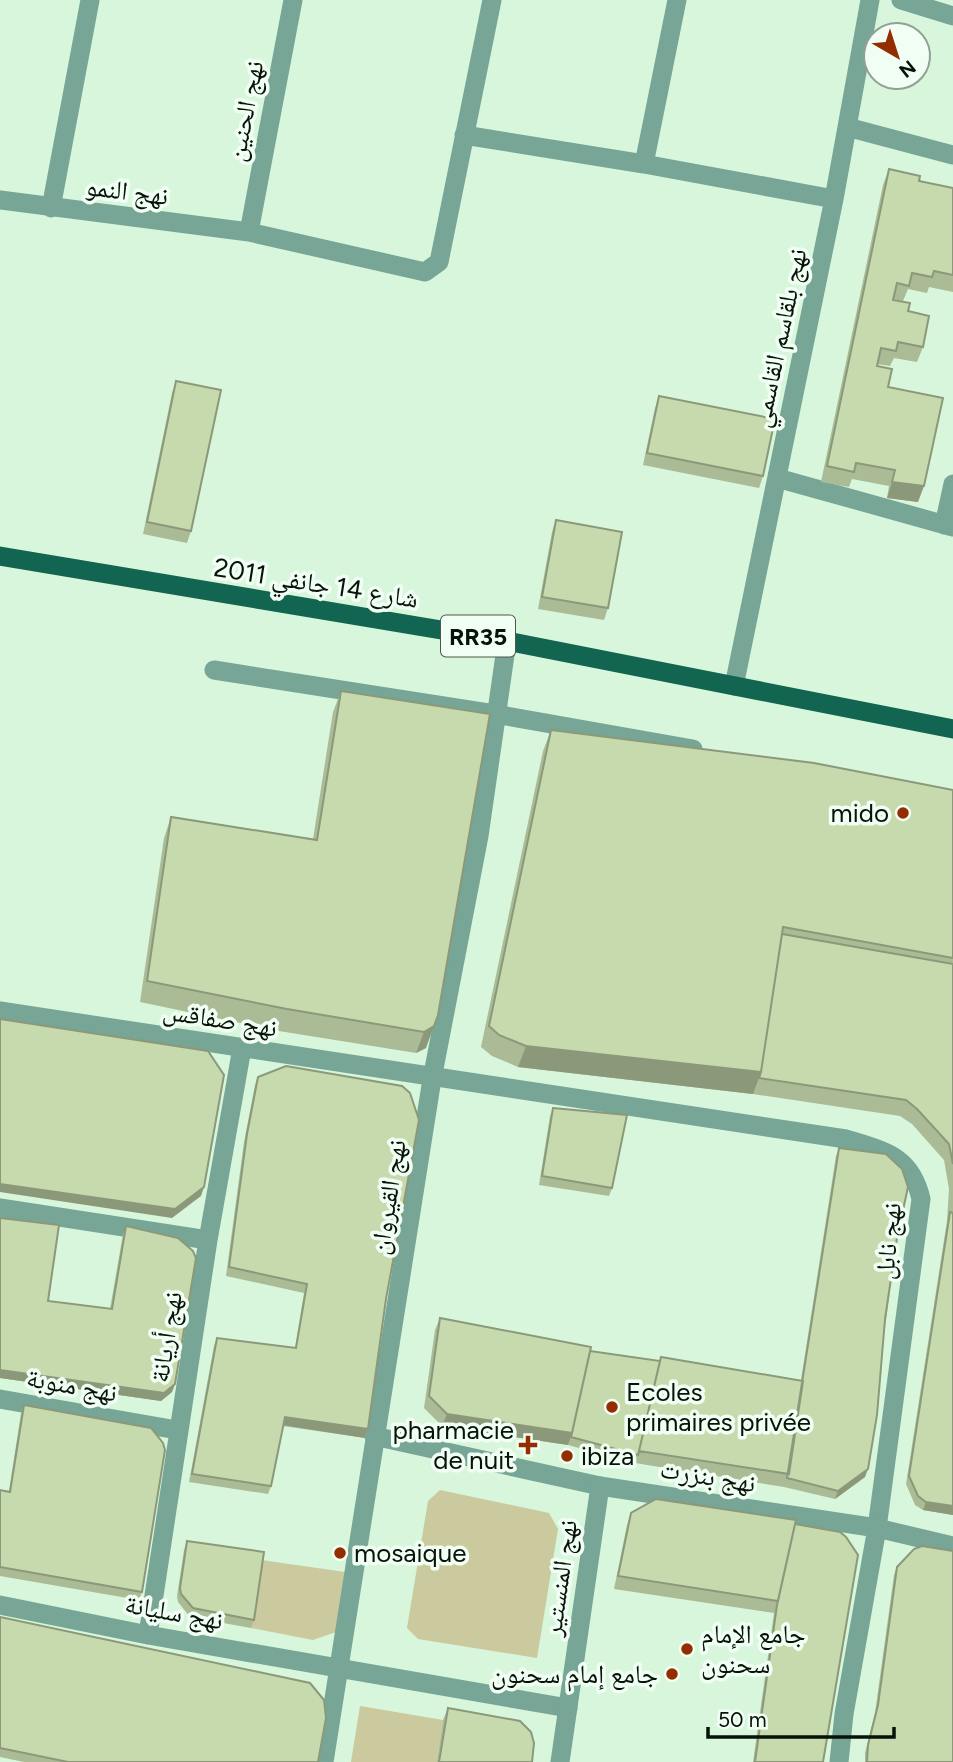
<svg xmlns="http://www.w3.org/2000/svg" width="953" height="1762" viewBox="0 0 953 1762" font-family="Figtree,'Noto Naskh Arabic',sans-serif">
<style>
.green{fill:#cbc99e}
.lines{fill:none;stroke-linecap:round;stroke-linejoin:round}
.minor{stroke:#77a596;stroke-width:19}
.tertiary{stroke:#77a596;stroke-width:19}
.primary{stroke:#116551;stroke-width:19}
.wall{fill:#aabb96}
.shaded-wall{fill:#8b997a}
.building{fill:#c6daae;stroke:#8b997a;stroke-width:2}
.poi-dot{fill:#942e01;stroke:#f1fef3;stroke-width:2.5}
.labels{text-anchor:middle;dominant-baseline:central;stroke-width:7;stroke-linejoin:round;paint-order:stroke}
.shield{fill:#f1fef3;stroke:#4d594f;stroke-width:2}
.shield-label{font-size:24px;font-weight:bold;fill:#071209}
.street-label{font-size:26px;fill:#071209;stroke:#f1fef3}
.poi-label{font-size:26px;fill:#071209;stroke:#f1fef3;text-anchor:start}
</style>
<rect width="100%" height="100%" fill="#d7f6db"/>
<!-- green -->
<path class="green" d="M 440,1490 L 549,1513 L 558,1529 L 537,1658 L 418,1639 L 407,1628 L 428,1501 Z
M 261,1560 L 345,1572 L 336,1632 L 313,1640 L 251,1628 Z
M 360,1706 L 443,1720 L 437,1762 L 351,1762 Z"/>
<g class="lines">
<!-- minor -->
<path class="minor" d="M 901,0 L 953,16
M 847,127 L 953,155
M 464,135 L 644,164 L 834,199
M 644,164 L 677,0
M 0,200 L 249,232 L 425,272 L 439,262 L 492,0
M 51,208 L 90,0
M 249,232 L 293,0
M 777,478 L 953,527
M 944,525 L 953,484
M 214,670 L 495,714 L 693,749
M 734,686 L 834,199 L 870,0
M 0,1011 L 846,1139 C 884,1151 911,1155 921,1199 L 877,1528 L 844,1714 L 839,1762
M 0,1208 L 208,1240
M 0,1399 L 177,1430
M 374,1436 L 600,1486
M 0,1605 L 148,1635 L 568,1708
M 148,1635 L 208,1240 L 242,1048
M 324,1762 L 432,1079 L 479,836 L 507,641"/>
<!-- tertiary -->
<path class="tertiary" d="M 560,1762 L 600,1486 L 877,1528 L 953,1546"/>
<!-- primary -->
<path class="primary" d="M 0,556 L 507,641 L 953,729"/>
</g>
<!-- wall -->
<path class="wall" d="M 889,169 L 919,181 L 953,188 L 953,292 L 929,287 L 927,293 L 908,289 L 903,301 L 893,299 L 908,311 L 923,347 L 917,362 L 894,358 L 890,366 L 877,364 L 877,366 L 888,387 L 918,502 L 887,498 L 889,486 L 852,479 L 849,487 L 821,482 L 883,185 Z
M 176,381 L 191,531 L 187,543 L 143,534 L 172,393 Z
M 659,396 L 763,476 L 759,488 L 643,465 L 655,408 Z
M 556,520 L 608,608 L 604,620 L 538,609 L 552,532 Z
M 341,691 L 490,714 L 426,1048 L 416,1053 L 279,1031 L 140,1002 L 164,838 L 171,817 L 313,839 L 333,712 Z
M 551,730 L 953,790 L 953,1515 L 923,1510 L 915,1505 L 906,1484 L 947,1221 L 949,1189 L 944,1160 L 912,1124 L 900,1116 L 753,1094 L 518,1067 L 492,1056 L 481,1047 L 543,751 Z
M 258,1077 L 386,1299 L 368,1429 L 365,1438 L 283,1426 L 271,1486 L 268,1494 L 189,1482 L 214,1346 L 217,1338 L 295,1348 L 304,1293 L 226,1276 L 244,1142 L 255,1085 Z
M 553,1108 L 612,1188 L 609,1196 L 539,1185 L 550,1116 Z
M 839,1148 L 897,1238 L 865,1477 L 835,1499 L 784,1487 L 635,1463 L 568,1445 L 442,1426 L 424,1408 L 435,1330 L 440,1318 L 590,1351 L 801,1380 L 836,1156 Z
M 0,1218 L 48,1301 L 110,1309 L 123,1234 L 126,1226 L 175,1384 L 172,1392 L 161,1401 L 0,1378 Z
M 24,1405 L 142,1592 L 139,1600 L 0,1576 L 0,1490 L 9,1491 L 21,1413 Z
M 631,1513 L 795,1524 L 823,1762 L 753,1762 L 774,1613 L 614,1589 L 627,1525 Z
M 187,1541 L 254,1620 L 251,1628 L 190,1617 L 178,1602 L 177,1596 L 184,1550 Z
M 897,1567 L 953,1762 L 865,1762 L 865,1753 L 875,1713 L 894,1575 Z
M 0,1617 L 318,1762 L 24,1762 L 0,1757 Z
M 448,1708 L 532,1762 L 437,1762 L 443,1720 Z"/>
<!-- shaded-wall -->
<path class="shaded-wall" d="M 892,482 L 924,486 L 918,502 L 887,498 Z
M 438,1015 L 426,1048 L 416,1053 L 424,1032 Z
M 526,1046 L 761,1072 L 753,1094 L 518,1067 Z
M 0,1184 L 204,1187 L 201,1196 L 172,1218 L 0,1192 Z
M 0,1370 L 175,1384 L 172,1392 L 161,1401 L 0,1378 Z
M 447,1414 L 572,1433 L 568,1445 L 442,1426 Z
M 285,1417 L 368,1429 L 365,1438 L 282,1425 Z
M 868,1469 L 865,1477 L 835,1499 L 838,1491 Z
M 926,1502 L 953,1506 L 953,1515 L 923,1510 Z"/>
<!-- building -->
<path class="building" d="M 889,169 L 920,176 L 919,181 L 953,188 L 953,275 L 934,271 L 932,277 L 912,273 L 909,286 L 897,283 L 893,300 L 910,303 L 908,311 L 929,316 L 923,347 L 898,342 L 896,351 L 881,348 L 877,366 L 892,369 L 888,387 L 943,398 L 924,486 L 892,482 L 895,470 L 856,463 L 854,472 L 827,466 Z
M 176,381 L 221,390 L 191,531 L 147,522 Z
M 659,396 L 775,419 L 763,476 L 647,453 Z
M 556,520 L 622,532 L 608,608 L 542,597 Z
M 341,691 L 490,714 L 438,1015 L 434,1026 L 424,1032 L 287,1009 L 147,981 L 171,817 L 317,840 Z
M 551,730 L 814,763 L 953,790 L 953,958 L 783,927 L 761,1072 L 526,1046 L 499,1035 L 489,1026 Z
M 782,934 L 953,964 L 953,1164 L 949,1144 L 917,1109 L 906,1100 L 759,1078 L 761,1072 Z
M 0,1019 L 208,1051 L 224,1075 L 204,1187 L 175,1209 L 0,1184 Z
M 286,1066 L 402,1086 L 410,1093 L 419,1120 L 386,1299 L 368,1429 L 285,1417 L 271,1486 L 192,1474 L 217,1338 L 296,1348 L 307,1284 L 229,1267 L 247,1134 L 258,1077 Z
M 553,1108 L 627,1115 L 612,1188 L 542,1176 Z
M 839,1148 L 886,1154 L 902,1169 L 908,1187 L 897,1238 L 885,1319 L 877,1415 L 868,1469 L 838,1491 L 787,1478 Z
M 950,1212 L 953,1213 L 953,1506 L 926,1502 L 918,1496 L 909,1476 Z
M 0,1218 L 59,1225 L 48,1301 L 112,1309 L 126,1226 L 178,1238 L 193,1251 L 196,1258 L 175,1384 L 164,1393 L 0,1370 Z
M 440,1318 L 591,1347 L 572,1433 L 447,1414 L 429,1396 Z
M 590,1351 L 660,1361 L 638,1455 L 571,1437 Z
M 661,1357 L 803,1381 L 789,1474 L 639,1451 Z
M 24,1405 L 151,1428 L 163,1443 L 165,1450 L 142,1592 L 0,1567 L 0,1490 L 10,1492 Z
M 656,1499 L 796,1520 L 778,1601 L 618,1576 L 631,1513 Z
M 795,1524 L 840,1532 L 846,1537 L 858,1555 L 823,1762 L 755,1762 L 777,1605 Z
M 187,1541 L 264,1552 L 254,1620 L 193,1608 L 181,1594 L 180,1588 Z
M 922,1546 L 953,1551 L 953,1762 L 867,1762 L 868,1745 L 878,1705 L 897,1567 L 914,1549 Z
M 0,1617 L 310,1683 L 324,1700 L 326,1718 L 318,1762 L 68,1762 L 0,1748 Z
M 448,1708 L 520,1721 L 531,1732 L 534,1743 L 532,1762 L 439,1762 Z"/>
<!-- markers -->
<g class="poi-dot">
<circle cx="903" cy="813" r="7"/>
<circle cx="612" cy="1407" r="7"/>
<path d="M524.5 1434.5h7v7h7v7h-7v7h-7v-7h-7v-7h7z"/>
<circle cx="567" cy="1456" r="7"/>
<circle cx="340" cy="1553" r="7"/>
<circle cx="687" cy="1649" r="7"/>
<circle cx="672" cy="1674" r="7"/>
</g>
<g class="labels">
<!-- shield labels -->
<rect class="shield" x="441" y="615.5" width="74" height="41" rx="5"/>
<g class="shield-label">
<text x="478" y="636">RR35</text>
</g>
<!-- street labels -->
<g class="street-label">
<text transform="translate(245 111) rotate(-79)">نهج الحنين</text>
<text transform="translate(127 191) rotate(7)">نهج النمو</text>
<text transform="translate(779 338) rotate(-78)">نهج بلقاسم القاسمي</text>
<text transform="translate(316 583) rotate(9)">شارع 14 جانفي 2011</text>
<text transform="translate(220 1019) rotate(9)">نهج صفاقس</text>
<text transform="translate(388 1197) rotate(-81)">نهج القيروان</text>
<text transform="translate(888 1241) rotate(-84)">نهج نابل</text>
<text transform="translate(166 1337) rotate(-81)">نهج أريانة</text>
<text transform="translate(72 1385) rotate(10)">نهج منوبة</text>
<text transform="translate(708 1476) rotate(9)">نهج بنزرت</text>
<text transform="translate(560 1578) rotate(-82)">نهج المنستير</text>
<text transform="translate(174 1612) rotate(10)">نهج سليانة</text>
</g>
<!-- poi labels -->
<g class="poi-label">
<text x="889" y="813" text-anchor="end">mido</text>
<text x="626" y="1392">Ecoles<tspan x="626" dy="30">primaires privée</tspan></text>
<text x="514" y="1430" text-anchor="end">pharmacie<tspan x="514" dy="30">de nuit</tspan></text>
<text x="581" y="1456">ibiza</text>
<text x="354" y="1553">mosaique</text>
<text x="701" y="1634">جامع الإمام<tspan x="701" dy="30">سحنون</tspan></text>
<text x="658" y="1674" text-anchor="end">جامع إمام سحنون</text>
</g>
</g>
<!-- north arrow -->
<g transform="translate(897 56) rotate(141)"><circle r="33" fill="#f1fef3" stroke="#93a095" stroke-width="2"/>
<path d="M0-5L12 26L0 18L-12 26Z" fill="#942e01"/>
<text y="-10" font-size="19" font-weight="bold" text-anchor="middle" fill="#071209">N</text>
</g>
<!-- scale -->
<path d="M708 1727v10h186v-10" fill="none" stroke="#071209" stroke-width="3.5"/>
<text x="718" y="1727" font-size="21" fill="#071209" stroke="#f1fef3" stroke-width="5" paint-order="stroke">50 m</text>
</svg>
